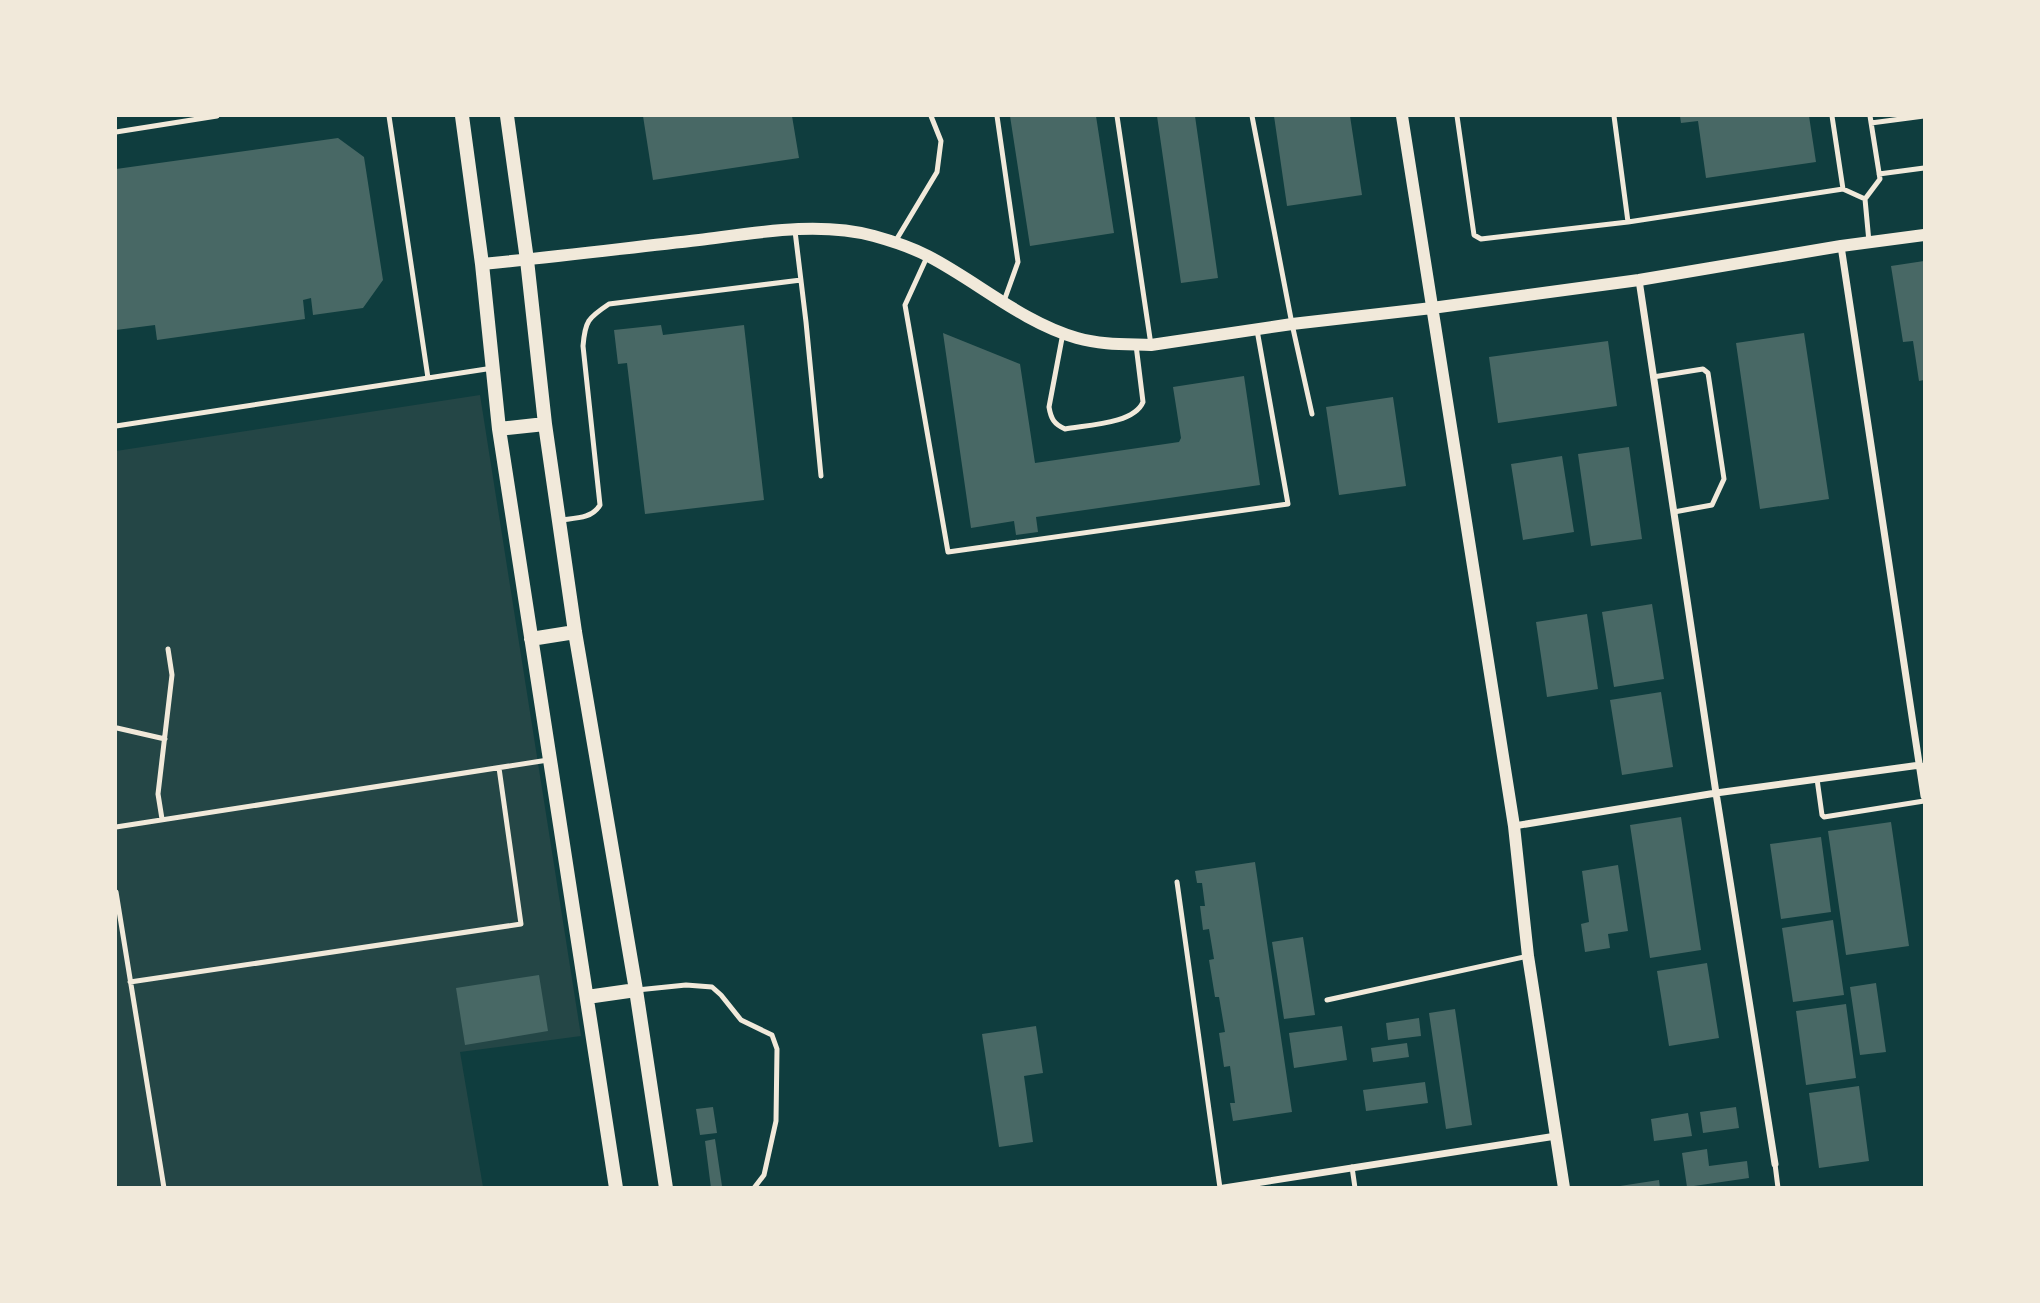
<svg xmlns="http://www.w3.org/2000/svg" width="2040" height="1303" viewBox="0 0 2040 1303" font-family="Manrope,sans-serif">
<style>
.green{fill:#244646}
.building{fill:#486865}
.lines{fill:none;stroke-linecap:round;stroke-linejoin:round}
.service{stroke:#f1e9da;stroke-width:5}
.minor{stroke:#f1e9da;stroke-width:7}
.tertiary{stroke:#f1e9da;stroke-width:12}
.secondary{stroke:#f1e9da;stroke-width:14}
</style>
<rect width="100%" height="100%" fill="#0f3d3e"/>
<!-- green -->
<path class="green" d="M 480,395 L 581,1036 L 460,1052 L 483,1187 L 116,1188 L 116,451 Z"/>
<!-- building -->
<path class="building" d="M 643,116 L 792,116 L 799,158 L 653,180 Z
M 1010,116 L 1096,116 L 1114,233 L 1030,246 Z
M 1157,116 L 1195,116 L 1218,278 L 1181,283 Z
M 1274,116 L 1350,116 L 1362,195 L 1287,206 Z
M 1680,116 L 1809,116 L 1816,162 L 1706,178 L 1698,121 L 1681,123 Z
M 338,138 L 364,157 L 383,280 L 363,308 L 313,315 L 311,298 L 303,300 L 305,319 L 157,340 L 155,325 L 116,330 L 116,169 Z
M 1924,261 L 1924,380 L 1919,381 L 1913,341 L 1903,342 L 1891,266 Z
M 661,325 L 663,335 L 744,325 L 764,500 L 645,514 L 627,363 L 618,364 L 614,330 Z
M 943,333 L 1020,364 L 1035,463 L 1179,442 L 1181,438 L 1173,387 L 1244,376 L 1260,485 L 1036,517 L 1038,532 L 1016,535 L 1014,521 L 971,528 Z
M 1804,333 L 1829,499 L 1760,509 L 1736,343 Z
M 1608,341 L 1617,406 L 1498,423 L 1489,357 Z
M 1393,397 L 1406,486 L 1339,495 L 1326,407 Z
M 1629,447 L 1642,539 L 1591,546 L 1578,454 Z
M 1562,456 L 1574,532 L 1523,540 L 1511,464 Z
M 1652,604 L 1664,679 L 1614,687 L 1602,612 Z
M 1587,614 L 1598,689 L 1547,697 L 1536,622 Z
M 1661,692 L 1673,767 L 1622,775 L 1610,700 Z
M 1681,817 L 1701,950 L 1650,958 L 1630,825 Z
M 1891,822 L 1909,946 L 1846,955 L 1828,831 Z
M 1821,837 L 1831,912 L 1781,919 L 1770,844 Z
M 1255,862 L 1292,1112 L 1233,1121 L 1230,1103 L 1235,1103 L 1230,1066 L 1224,1067 L 1219,1033 L 1225,1032 L 1219,997 L 1215,997 L 1209,960 L 1214,959 L 1209,929 L 1203,930 L 1200,906 L 1205,906 L 1202,883 L 1197,883 L 1195,871 Z
M 1618,865 L 1628,931 L 1608,934 L 1610,948 L 1585,952 L 1581,924 L 1589,922 L 1582,871 Z
M 1833,920 L 1844,995 L 1793,1002 L 1782,928 Z
M 1303,937 L 1315,1015 L 1284,1019 L 1272,942 Z
M 1707,963 L 1719,1038 L 1669,1046 L 1657,971 Z
M 539,975 L 548,1031 L 465,1045 L 456,988 Z
M 1876,983 L 1886,1052 L 1860,1055 L 1850,987 Z
M 1846,1004 L 1856,1078 L 1806,1085 L 1796,1011 Z
M 1455,1009 L 1472,1125 L 1446,1129 L 1429,1013 Z
M 1419,1018 L 1421,1036 L 1388,1040 L 1386,1023 Z
M 1036,1026 L 1043,1073 L 1024,1076 L 1033,1142 L 999,1147 L 982,1034 Z
M 1342,1026 L 1347,1060 L 1294,1068 L 1289,1033 Z
M 1407,1043 L 1409,1057 L 1373,1062 L 1371,1048 Z
M 1425,1082 L 1428,1103 L 1366,1111 L 1363,1090 Z
M 1859,1086 L 1869,1161 L 1819,1168 L 1809,1093 Z
M 713,1107 L 717,1133 L 700,1135 L 696,1109 Z
M 1736,1107 L 1739,1128 L 1703,1133 L 1700,1112 Z
M 1688,1113 L 1692,1136 L 1654,1141 L 1651,1119 Z
M 715,1139 L 722,1186 L 711,1188 L 705,1141 Z
M 1707,1149 L 1709,1166 L 1747,1161 L 1749,1178 L 1687,1187 L 1682,1153 Z
M 1659,1180 L 1660,1188 L 1620,1188 L 1620,1186 Z"/>
<g class="lines">
<!-- service -->
<path class="service" d="M 389,116 L 428,378
M 997,116 L 1018,262 L 1004,301
M 1117,116 L 1151,345
M 1252,116 L 1292,324 L 1312,414
M 1457,116 L 1474,235 L 1481,239 L 1628,222 L 1843,189 L 1865,199
M 1614,116 L 1628,222
M 1832,116 L 1843,189
M 1871,123 L 1924,116
M 116,132 L 217,116
M 1879,174 L 1924,168
M 795,231 L 806,322 L 821,476
M 895,242 L 937,172 L 941,141 L 931,116
M 1869,242 L 1865,199 L 1880,179 L 1870,116
M 927,257 L 905,305 L 948,552 L 1288,504 L 1257,330
M 1063,333 L 1049,407 C 1051,419 1054,424 1065,429 C 1087,425 1134,424 1143,402 L 1136,345
M 1653,377 L 1703,369 L 1708,373 L 1724,479 L 1712,505 L 1674,512
M 116,426 L 493,368
M 560,520 C 575,518 592,519 600,505 L 583,346 C 585,321 588,318 609,304 L 801,280
M 117,728 L 165,739
M 1817,779 L 1822,815 L 1824,817 L 1924,801
M 162,819 L 158,794 L 172,675 L 168,649
M 116,827 L 548,760
M 1177,882 L 1220,1188
M 116,892 L 164,1188
M 130,982 L 521,924 L 499,768
M 637,990 L 686,985 L 712,987 L 721,995 L 741,1020 L 772,1035 L 777,1049 L 776,1121 L 764,1175 L 754,1188
M 1327,1000 L 1528,956
M 1775,1164 L 1778,1188
M 1352,1167 L 1355,1188"/>
<!-- minor -->
<path class="minor" d="M 1841,246 L 1924,796
M 1639,280 L 1716,793 L 1775,1164
M 1514,826 L 1716,793 L 1920,765
M 1224,1188 L 1556,1136"/>
<!-- tertiary -->
<path class="tertiary" d="M 1402,116 L 1514,826 L 1528,956 L 1564,1188
M 482,264 C 554,257 626,248 699,240 C 755,233 818,221 874,236 C 892,241 911,247 928,256 C 978,282 1022,322 1077,338 C 1102,345 1126,344 1151,345 L 1292,324 L 1432,308 L 1639,280 L 1841,246 L 1924,235"/>
<!-- secondary -->
<path class="secondary" d="M 462,116 L 482,264 L 499,429 L 616,1188
M 507,116 L 527,260 L 545,424 L 575,632 L 636,990 L 666,1188
M 499,429 L 545,424
M 531,639 L 575,632
M 587,997 L 636,990"/>
</g>
<!-- border -->
<rect width="2040" height="1303" fill="none" stroke="#f1e9da" stroke-width="234"/>
</svg>
